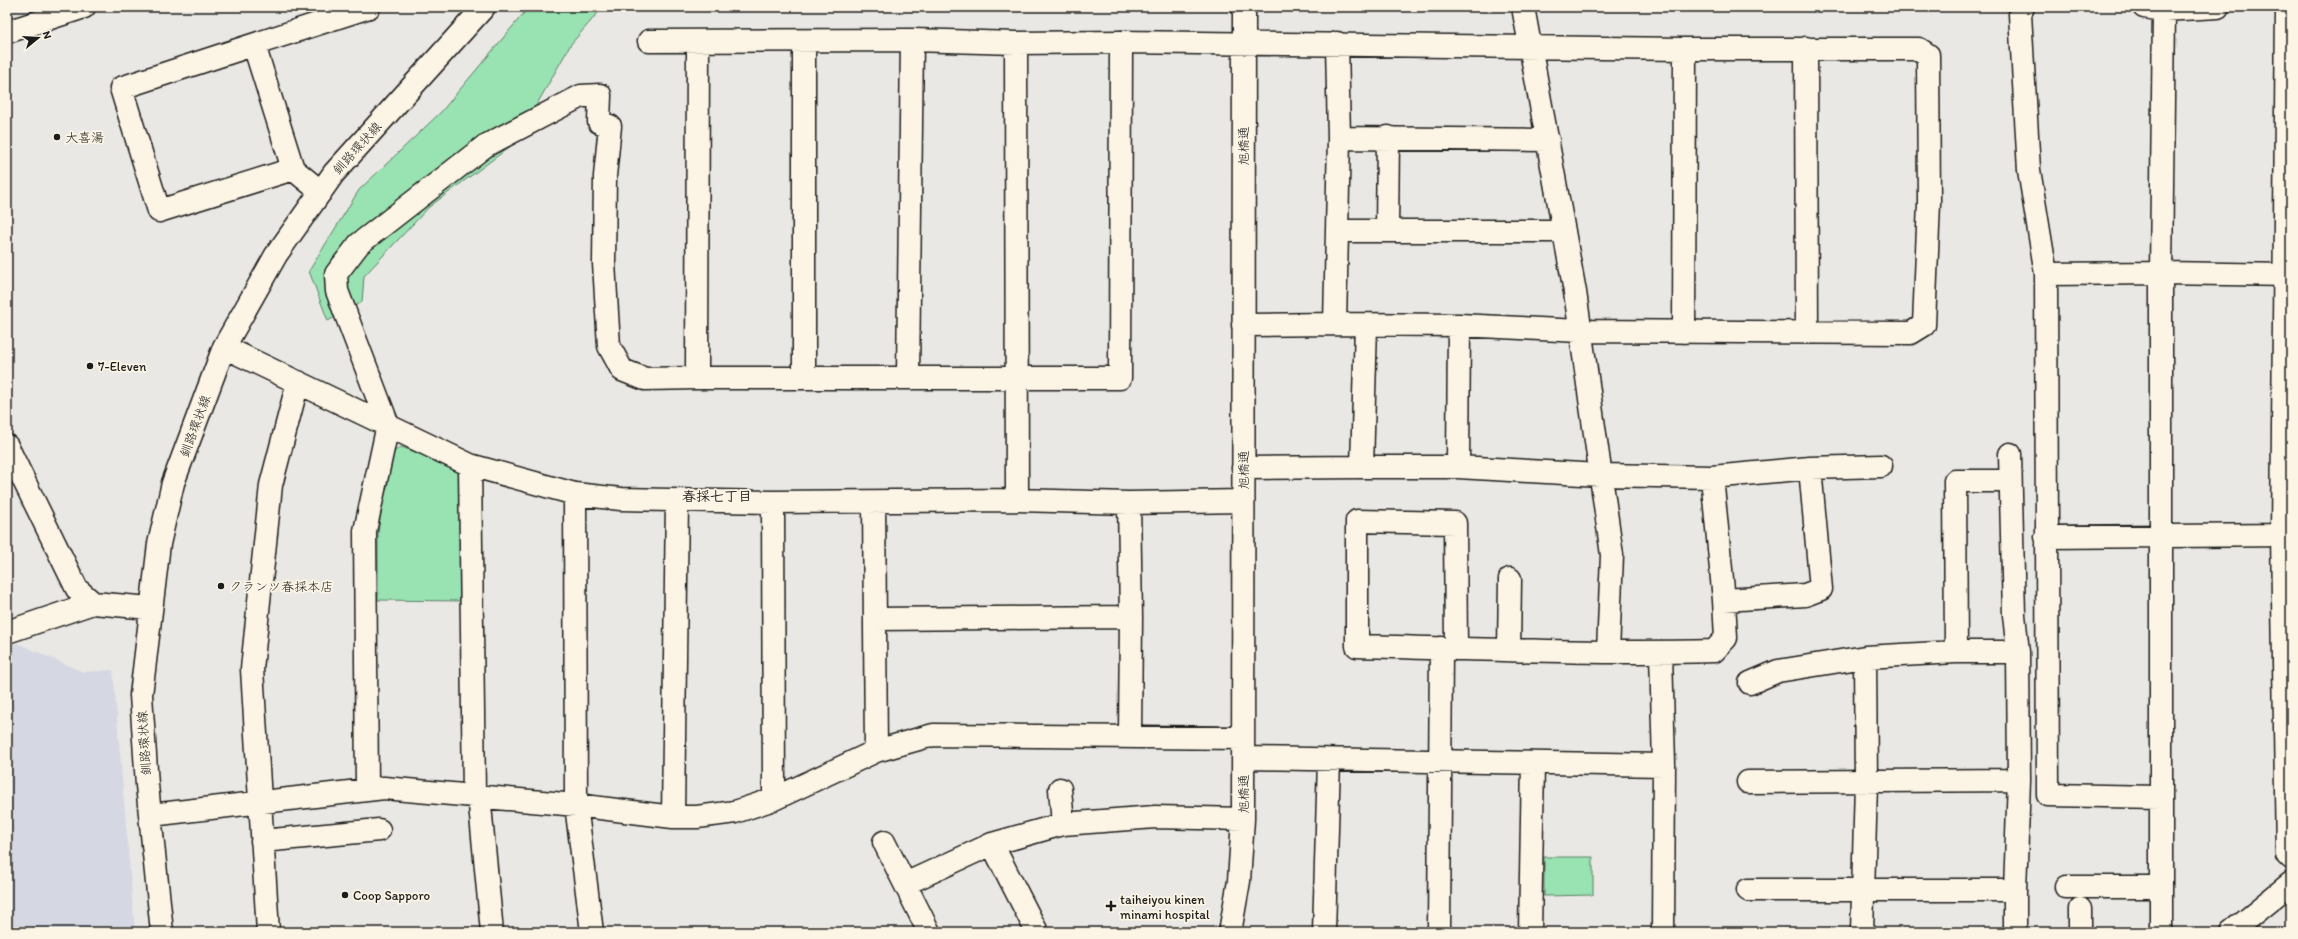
<svg xmlns="http://www.w3.org/2000/svg" width="2298" height="939" viewBox="0 0 2298 939" font-family="Itim,'Klee One',sans-serif">
<style>
.built{fill:#d5d8e3}
.green{fill:#99e2b1;stroke:#5a7f66}
.lines{fill:none;stroke-linecap:round;stroke-linejoin:round}
.minor-casing{stroke:#1c1c1c;stroke-width:25}
.minor{stroke:#fcf5e5;stroke-width:22}
.poi-dot{fill:#1c1c1c;stroke:#fcf5e5;stroke-width:1.5}
.labels{text-anchor:middle;dominant-baseline:central;stroke-width:3.5;stroke-linejoin:round;paint-order:stroke}
.poi-label{font-size:13px;fill:#1c1c1c;stroke:#fcf5e5;text-anchor:start}
.street-label{font-size:13px;fill:#1c1c1c;stroke:#fcf5e5}
.neighbourhood-label{font-size:14px;font-weight:bold;fill:#1c1c1c;stroke:#fcf5e5}
</style>
<rect width="100%" height="100%" fill="#eae8e4"/>
<filter id="ink" filterUnits="userSpaceOnUse"><feTurbulence type="fractalNoise" baseFrequency=".025" numOctaves="2"/><feDisplacementMap in="SourceGraphic" scale="8" xChannelSelector="R" yChannelSelector="G"/><feConvolveMatrix kernelMatrix="1 2 1 2 8 2 1 2 1" color-interpolation-filters="sRGB"/></filter>
<g filter="url(#ink)">
<!-- built -->
<path class="built" d="M 17,643 L 83,672 L 113,670 L 135,932 L 7,932 L 7,646 Z"/>
<!-- green -->
<path class="green" d="M 529,7 L 603,7 L 571,44 L 515,143 L 429,207 L 364,276 L 362,302 L 328,321 L 309,271 L 359,190 L 441,112 Z
M 401,447 L 453,465 L 462,479 L 460,601 L 378,600 L 378,534 L 387,456 Z
M 1544,857 L 1593,857 L 1593,895 L 1544,896 Z"/>
<g class="lines">
<defs>
<path id="minor" d="M 1523,7 L 1575,292 L 1612,555 L 1608,652
M 2023,7 L 2020,14 L 2029,170 L 2046,274 L 2048,795 L 2160,797
M 2144,7 L 2164,10 L 2218,7
M 2287,7 L 2282,534 L 2287,854 L 2291,858
M 7,32 L 84,7
M 649,41 L 912,40 L 1016,43 L 1121,42 L 1685,49 L 1919,49 L 1928,55 L 1929,203 L 1924,325 L 1911,333 L 1580,331 L 1459,325 L 1335,324 L 1339,138 L 1548,140
M 698,41 L 697,378 L 1120,378 L 1121,42
M 804,41 L 804,377
M 1016,43 L 1017,500
M 1337,43 L 1339,138
M 254,45 L 293,169 L 321,192
M 1806,48 L 1807,331
M 293,169 L 159,211 L 121,88 L 369,7
M 1337,231 L 1564,231
M 1387,231 L 1388,137
M 2046,274 L 2161,273 L 2291,275
M 1243,325 L 1335,324
M 1366,325 L 1362,467 L 1458,467 L 1600,475 L 1712,477 L 1810,468 L 1881,466
M 1684,332 L 1685,49
M 224,347 L 470,465 L 575,494 L 621,499 L 773,502 L 1017,500 L 1129,503 L 1243,501
M 908,376 L 912,40
M 7,446 L 77,589 L 93,603
M 2010,454 L 2014,615 L 2018,652 L 2019,780 L 2015,890 L 2015,932
M 470,465 L 474,795
M 1458,467 L 1459,325
M 1243,468 L 1362,467
M 575,494 L 576,805 L 592,932
M 773,502 L 774,799
M 874,502 L 876,751
M 1129,503 L 1131,617 L 1130,736
M 2046,537 L 2291,535
M 1724,600 L 1805,595 L 1821,589 L 1810,468
M 875,619 L 1131,617
M 7,632 L 93,603 L 150,608
M 1456,649 L 1455,523 L 1357,521 L 1357,646 C 1476,649 1595,654 1714,651 L 1726,638 L 1724,600 L 1712,477
M 1509,650 L 1510,579
M 1956,652 L 1955,481 L 2010,481
M 1661,653 L 1664,765 L 1663,932
M 1750,683 L 1778,671 L 1865,657
M 1243,758 L 1664,765
M 1748,782 L 2019,780
M 367,789 L 365,531 L 388,425 L 337,291 L 336,274 L 359,244 L 485,146 L 581,96 L 600,95 L 599,122 L 610,126 L 605,176 L 604,263 L 609,346 L 622,370 L 645,379 L 697,378
M 1060,789 L 1063,824
M 479,795 L 492,932
M 151,815 L 384,788 L 576,805 L 673,817 L 697,817 L 735,812 L 774,799 L 876,751 L 933,735 L 1243,738
M 673,817 L 677,501
M 262,841 L 379,830
M 884,842 L 905,884
M 992,844 L 1037,932
M 2066,887 L 2161,887
M 1748,890 L 2015,890
M 2080,909 L 2080,932
M 162,932 L 147,785 L 141,695 L 159,544 L 173,483 L 224,347 L 276,255 L 334,173 L 484,7
M 268,932 L 252,669 L 271,485 L 298,382
M 929,932 L 905,884 L 992,844 L 1063,824 L 1155,817 L 1243,819
M 1230,932 L 1239,881 L 1243,819 L 1244,7
M 1324,932 L 1329,760
M 1439,932 L 1441,648
M 1530,932 L 1533,764
M 1862,932 L 1866,783 L 1865,657 L 1956,652 L 2018,652
M 2161,932 L 2161,273 L 2164,10
M 2231,932 L 2291,883"/>
</defs>
<!-- minor casing -->
<use href="#minor" class="minor-casing"/>
<!-- minor -->
<use href="#minor" class="minor"/>
</g>
</g>
<!-- markers -->
<g class="poi-dot">
<circle cx="57" cy="137" r="4"/>
<circle cx="90" cy="366" r="4"/>
<circle cx="221" cy="586" r="4"/>
<circle cx="345" cy="895" r="4"/>
<path d="M1109 900h4v4h4v4h-4v4h-4v-4h-4v-4h4z"/>
</g>
<g class="labels">
<!-- poi labels -->
<g class="poi-label">
<text x="65" y="137">大喜湯</text>
<text x="98" y="366">7-Eleven</text>
<text x="229" y="586">クランツ春採本店</text>
<text x="353" y="895">Coop Sapporo</text>
<text x="1120" y="899">taiheiyou kinen<tspan x="1120" dy="15">minami hospital</tspan></text>
</g>
<!-- street labels -->
<g class="street-label">
<text transform="translate(1243 146) rotate(-90)">旭橋通</text>
<text transform="translate(357 148) rotate(-48)">釧路環状線</text>
<text transform="translate(195 426) rotate(-70)">釧路環状線</text>
<text transform="translate(1243 470) rotate(-90)">旭橋通</text>
<text transform="translate(144 743) rotate(-94)">釧路環状線</text>
<text transform="translate(1243 794) rotate(-90)">旭橋通</text>
</g>
<!-- neighbourhood labels -->
<g class="neighbourhood-label">
<text x="717" y="496">春採七丁目</text>
</g>
</g>
<!-- margin -->
<rect width="2298" height="939" fill="none" stroke="#fcf5e5" stroke-width="24"/>
<rect x="12" y="12" width="2274" height="915" fill="none" stroke="#1c1c1c" stroke-width="1.5" filter="url(#ink)"/>
<!-- north arrow -->
<g transform="translate(38 38) rotate(72)" stroke="#fcf5e5" stroke-width="3" paint-order="stroke">
<path d="M0-3L7 15L0 10L-7 15Z" fill="#1c1c1c"/>
<text y="-6" font-size="11" font-weight="bold" text-anchor="middle" fill="#1c1c1c">N</text>
</g>
</svg>
